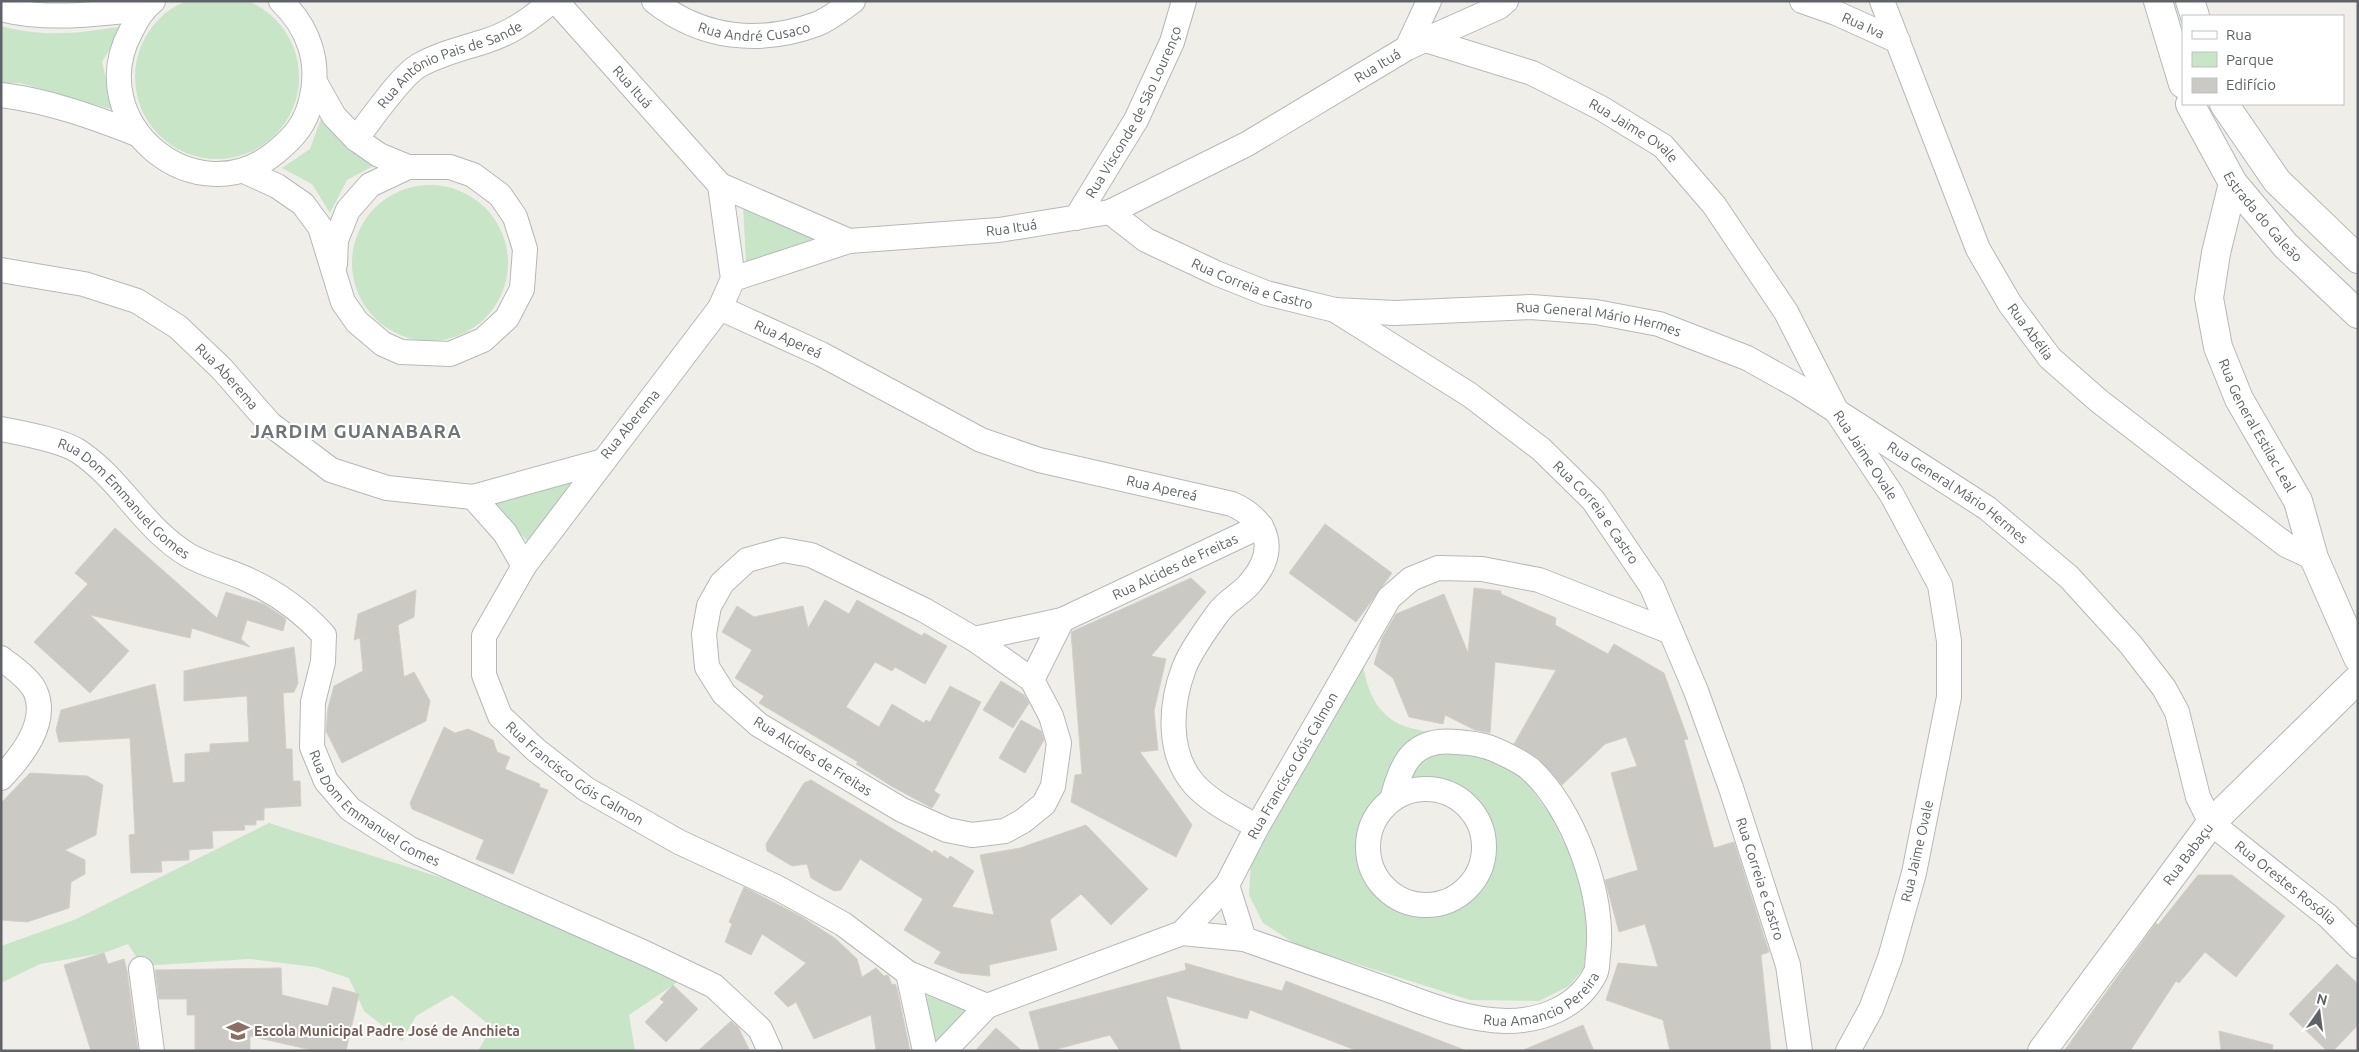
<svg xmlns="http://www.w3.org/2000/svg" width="2359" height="1052" viewBox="0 0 2359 1052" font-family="Ubuntu,sans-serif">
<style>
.green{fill:#c8e5c7}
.building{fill:#cbc9c4;stroke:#d4cfc6}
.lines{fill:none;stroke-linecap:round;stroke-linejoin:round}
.minor-casing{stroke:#b5b8bb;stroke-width:26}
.tertiary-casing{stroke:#b5b8bb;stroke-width:30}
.secondary-casing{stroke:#b4b7bb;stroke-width:30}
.minor{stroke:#fff;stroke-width:24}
.tertiary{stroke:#fff;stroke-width:28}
.secondary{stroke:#fff;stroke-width:28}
.labels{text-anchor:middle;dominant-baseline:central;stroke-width:4;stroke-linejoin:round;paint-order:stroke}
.street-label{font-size:14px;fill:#5f6367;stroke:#fff}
.education-label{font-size:14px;font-weight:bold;fill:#785e54;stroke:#fff;text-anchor:start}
.district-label{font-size:19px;font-weight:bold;letter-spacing:1px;fill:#707578;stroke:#fff}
</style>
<rect width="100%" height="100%" fill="#f0eee8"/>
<!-- green -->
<path class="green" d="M135 77a82 82 0 1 1 164 0a82 82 0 1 1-164 0Z
M 1,26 C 43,38 82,33 124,26 L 102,62 L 114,110 L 20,83 L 1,83 Z
M 323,113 L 375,165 L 347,180 L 330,213 L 312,184 L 282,168 L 310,149 Z
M352 263a78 78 0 1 1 156 0a78 78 0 1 1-156 0Z
M 743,205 L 813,231 L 813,240 L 746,262 Z
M 578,479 L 527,541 L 493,503 Z
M 1362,660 C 1366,686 1374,711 1399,724 C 1407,728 1418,729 1426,732 C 1419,736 1410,741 1404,747 C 1394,757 1388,784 1380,798 C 1371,813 1364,820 1359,838 C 1353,867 1372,893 1395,907 C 1399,909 1404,913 1409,914 C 1437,920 1473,910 1486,881 C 1506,839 1488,792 1440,781 C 1430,779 1416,783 1406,784 L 1417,764 L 1436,751 L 1477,752 L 1523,778 L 1551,816 L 1573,862 L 1588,909 L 1590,942 L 1584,968 L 1569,986 L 1539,1001 L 1470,1000 L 1297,945 L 1263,923 L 1249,895 L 1251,862 Z
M 269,823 L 477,889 L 685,977 L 629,1015 L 635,1051 L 478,1051 L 492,1027 L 452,995 L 416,1016 L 402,1041 L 364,1011 L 349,978 L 315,967 L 249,959 L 142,966 L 128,944 L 104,953 L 40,964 L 1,983 L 1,946 L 74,920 Z
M 919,993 L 970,1011 L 935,1049 Z"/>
<!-- building -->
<path class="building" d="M 1325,524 L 1392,573 L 1356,622 L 1289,573 Z
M 115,528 L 217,618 L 226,592 L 264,604 L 279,614 L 286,619 L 283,631 L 247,620 L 241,639 L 250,647 L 192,628 L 190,638 L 90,615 L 129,651 L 90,693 L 34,642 L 88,584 L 75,573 Z
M 1191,578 L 1206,592 L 1151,656 L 1166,659 L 1154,711 L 1158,750 L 1140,752 L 1192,825 L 1176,857 L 1071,802 L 1075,775 L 1082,774 L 1071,632 Z
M 1474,588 L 1501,591 L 1501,594 L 1556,618 L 1555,625 L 1608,654 L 1614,644 L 1664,673 L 1688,739 L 1684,740 L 1714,848 L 1734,842 L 1769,952 L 1761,955 L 1771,1051 L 1670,1051 L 1663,1020 L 1606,1000 L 1618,963 L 1658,967 L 1645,924 L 1619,932 L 1605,880 L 1638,870 L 1611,773 L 1637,766 L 1626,737 L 1605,744 L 1562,785 L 1538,758 L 1514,744 L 1556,670 L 1495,662 L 1490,733 L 1475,730 L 1445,715 L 1443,724 L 1409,717 L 1393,678 L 1374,664 L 1382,638 L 1396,614 L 1444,594 L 1468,653 Z
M 416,590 L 414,617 L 398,625 L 404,677 L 414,672 L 430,701 L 426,721 L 342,763 L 326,731 L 328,708 L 334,686 L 363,671 L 360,638 L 354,640 L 358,614 Z
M 825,600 L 849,614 L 857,600 L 922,636 L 924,633 L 947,646 L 925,684 L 895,667 L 892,671 L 875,662 L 846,707 L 879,727 L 892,704 L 924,723 L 926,720 L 930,722 L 950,686 L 981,702 L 934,791 L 940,795 L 932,808 L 893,787 L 856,764 L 858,762 L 759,703 L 764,696 L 735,678 L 752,650 L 722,632 L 737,606 L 754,617 L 803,606 L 808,628 Z
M 294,647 L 298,683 L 294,692 L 283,693 L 286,749 L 292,749 L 293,781 L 300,781 L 301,806 L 264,808 L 264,820 L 256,820 L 256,825 L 244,825 L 245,830 L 212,831 L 213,848 L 189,850 L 189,860 L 161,861 L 162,872 L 131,873 L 129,835 L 135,834 L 130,738 L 59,742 L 56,730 L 61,710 L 155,684 L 173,783 L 185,782 L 185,754 L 210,752 L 210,744 L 249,742 L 247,696 L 184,701 L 184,671 Z
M 1001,681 L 1024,695 L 1029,703 L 1013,728 L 983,710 Z
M 1021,720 L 1041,731 L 1044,740 L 1025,773 L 999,758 Z
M 444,727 L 455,733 L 468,729 L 493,740 L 497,752 L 510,757 L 505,769 L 540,784 L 539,787 L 548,790 L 513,874 L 476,859 L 484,840 L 412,809 L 410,803 Z
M 30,773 L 87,776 L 103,785 L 96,835 L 65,850 L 85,860 L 85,874 L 71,882 L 69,908 L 27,922 L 1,920 L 1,803 Z
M 811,780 L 933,853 L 934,850 L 948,859 L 950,856 L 974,871 L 952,907 L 994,915 L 980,855 L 1020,848 L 1086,825 L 1148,889 L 1111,925 L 1081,894 L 1050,920 L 1057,950 L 989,965 L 990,976 L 960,973 L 934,963 L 941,952 L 904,930 L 923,899 L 860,859 L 841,890 L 834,891 L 811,878 L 807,864 L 792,866 L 767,851 L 766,844 L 804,783 Z
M 2198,875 L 2232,875 L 2285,916 L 2236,977 L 2205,952 L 2179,983 L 2176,981 L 2130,1051 L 2064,1051 L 2156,923 L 2158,925 Z
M 744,887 L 802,917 L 836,939 L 857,959 L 862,977 L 876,968 L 884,976 L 888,975 L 892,985 L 895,984 L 897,988 L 910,1051 L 876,1051 L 871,1015 L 814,1039 L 796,1002 L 788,1007 L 774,993 L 806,963 L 762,934 L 751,955 L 725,942 L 732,924 L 729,922 Z
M 104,953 L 108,964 L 124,959 L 127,971 L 138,1051 L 91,1051 L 64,965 Z
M 1185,963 L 1282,991 L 1286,981 L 1467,1051 L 1358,1051 L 1250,1010 L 1247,1019 L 1166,996 L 1181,1051 L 1120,1051 L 1110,1035 L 1050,1051 L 1040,1051 L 1029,1012 L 1186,970 Z
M 2337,964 L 2358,984 L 2358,1025 L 2333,1051 L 2327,1051 L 2289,1014 Z
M 281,968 L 282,995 L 328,1006 L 333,987 L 359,994 L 346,1051 L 316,1051 L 250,1036 L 250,1051 L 195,1051 L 195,1015 L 187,1015 L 187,999 L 159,999 L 155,970 Z
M 673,985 L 698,1009 L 666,1042 L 645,1022 L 664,1002 L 660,999 Z
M 731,1021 L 738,1027 L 750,1051 L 698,1051 Z
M 1583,1025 L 1594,1051 L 1521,1051 Z
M 996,1028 L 1022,1051 L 975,1051 Z
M 2219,1031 L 2273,1045 L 2272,1051 L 2221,1051 Z"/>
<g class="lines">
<defs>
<g id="minor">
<path d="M 153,1 C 142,10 137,19 131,31 C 81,123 196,218 276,152 C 294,137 305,125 311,101 C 321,63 309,28 281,1"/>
<path id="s1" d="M 556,1 L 720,185 L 849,241 L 999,230 L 1110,212 L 1247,144 L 1407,48 L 1499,7 L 1506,1"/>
<path id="s2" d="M 654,1 C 702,39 760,45 817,24 C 830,19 842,9 853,1"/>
<path id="s3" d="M 1802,1 L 1836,13 L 1898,41"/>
<path id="s4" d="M 1882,1 L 1978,249 L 2010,304 L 2050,358 L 2099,401 L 2286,545 L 2314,558"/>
<path d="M 1,9 C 47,21 96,14 142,9"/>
<path id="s5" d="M 1426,40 L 1532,73 L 1601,108 L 1663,146 L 1714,205 L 1786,312 L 1837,412 L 1892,495 L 1940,585 L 1949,641 L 1949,697 L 1914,873 L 1890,958 L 1871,1009 L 1848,1051"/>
<path d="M 1407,48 L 1429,1"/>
<path d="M 1,95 C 49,101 93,117 137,134"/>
<path id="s6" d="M 356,139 C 370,121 400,77 418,66 C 439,54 461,49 483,42 C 510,34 531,19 552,1"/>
<path d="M 244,171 L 277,186 L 303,204 L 320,227 L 343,302 L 357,322 L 383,344 L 401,352 L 450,354 L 483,340 L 507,318 L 522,289 L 525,249 L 515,217 L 500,195 L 473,175 L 450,167 L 408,167 L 379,155 L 356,139 L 334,116 L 316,84"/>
<path id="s7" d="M 720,185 L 733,279 L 720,308 L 524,566 L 484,636 L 484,675 L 500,716 L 536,750 L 586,789 L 679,842 L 778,888 L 843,924 L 908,973 L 987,1006 L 1182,933 L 1227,885 L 1257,827 L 1389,598 L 1411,579 L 1438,568 L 1482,569 L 1539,580 L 1671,632"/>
<path id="s8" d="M 1110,212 L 1146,240 L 1216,273 L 1266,293 L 1335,310 L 1470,395 L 1541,449 L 1593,500 L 1652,587 L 1696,691 L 1731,788 L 1788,965 L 1800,1051"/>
<path id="s9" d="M 1076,218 L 1136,120 L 1172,42 L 1184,1"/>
<path d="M 335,264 L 336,240 L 348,210 L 370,185 L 408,167"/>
<path id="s10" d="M 1,270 L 84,284 L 137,301 L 178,327 L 222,369 L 270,424 L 331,470 L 387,488 L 473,497 L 603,461"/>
<path d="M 733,279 L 849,241"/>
<path id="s11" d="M 720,308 L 821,354 L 981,440 L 1039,460 L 1232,504 C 1269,521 1278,550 1251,582 C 1242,594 1226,601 1218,613 C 1207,628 1190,652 1184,668 C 1170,705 1167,753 1194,784 C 1211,803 1236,814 1257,827"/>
<path id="s12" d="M 1335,310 L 1395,313 L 1531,307 L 1596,312 L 1659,324 L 1747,358 L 1799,387 L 1987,508 L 2069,577 L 2131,645 L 2164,688 L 2177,712 L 2198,797 L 2211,823 L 2328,916 L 2358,946"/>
<path id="s13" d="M 1,429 C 21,433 61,440 78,451 C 122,480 142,527 188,555 C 205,565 226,570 244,578 C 274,591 302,611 324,635 L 323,662 L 313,702 L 312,747 L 326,781 L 350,809 L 410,849 L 647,954 L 714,986 L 760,1029 L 770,1051"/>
<path d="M 473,497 L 505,533 L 524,566"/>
<path d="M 783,550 L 811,555 L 924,610 L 974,639 L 1032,680 L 1051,716 L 1059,743 L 1053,786 L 1044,804 L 1023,821 L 1005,831 L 972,835 L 947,830 L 902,810 L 759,725 L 724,694 L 707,667 L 704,634 L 709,606 L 722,583 L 747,560 Z"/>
<path id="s14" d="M 974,639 L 1062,620 L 1261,526"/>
<path d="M 1,658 C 12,667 31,679 36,693 C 48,724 21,757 1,778"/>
<path d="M 1032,680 L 1062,620"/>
<circle cx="1426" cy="847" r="58"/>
<path id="s15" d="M 1227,885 L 1244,939 C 1292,956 1340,973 1389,990 C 1427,1004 1464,1020 1506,1021 C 1542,1021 1578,1007 1595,974 C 1598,969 1597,961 1598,955 C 1606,897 1573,808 1530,769 C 1522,762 1494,748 1484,746 C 1475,743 1466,743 1457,742 C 1413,737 1401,763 1392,800"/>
<path d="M 1182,933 L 1244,939"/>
<path d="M 141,969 L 152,1051"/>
<path d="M 908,973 L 925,1051"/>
<path d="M 944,1051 L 987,1006"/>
</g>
<g id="tertiary">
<path id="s16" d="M 2233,183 L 2216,253 L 2209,298 L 2218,347 L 2239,399 L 2298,501 L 2314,558 L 2358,658"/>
<path id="s17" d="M 2042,1051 L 2211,823 L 2358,679"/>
</g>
<g id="secondary">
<path d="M 2158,1 L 2183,84"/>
<path d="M 2190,1 L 2195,16"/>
<path id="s18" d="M 2190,104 L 2233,183 L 2286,246 L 2358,314"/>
<path d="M 2224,104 L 2277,181 L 2358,259"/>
</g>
</defs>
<!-- minor casing -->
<use href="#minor" class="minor-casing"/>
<!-- tertiary casing -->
<use href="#tertiary" class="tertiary-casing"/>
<!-- secondary casing -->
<use href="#secondary" class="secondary-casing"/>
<!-- minor -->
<use href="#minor" class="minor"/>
<!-- tertiary -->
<use href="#tertiary" class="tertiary"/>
<!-- secondary -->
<use href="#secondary" class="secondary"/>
</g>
<!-- icons -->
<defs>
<symbol id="school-bare" viewBox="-9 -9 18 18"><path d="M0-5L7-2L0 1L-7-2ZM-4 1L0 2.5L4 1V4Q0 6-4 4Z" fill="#8d6e63" stroke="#fff" stroke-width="2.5" paint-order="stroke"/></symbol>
</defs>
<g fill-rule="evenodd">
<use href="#school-bare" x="222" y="1015" width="32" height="32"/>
</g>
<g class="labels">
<!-- street labels -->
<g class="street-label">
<text stroke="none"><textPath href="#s2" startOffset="108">Rua André Cusaco</textPath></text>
<text stroke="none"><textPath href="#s3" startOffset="66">Rua Iva</textPath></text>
<text stroke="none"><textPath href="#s1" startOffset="955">Rua Ituá</textPath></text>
<text stroke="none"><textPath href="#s6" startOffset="124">Rua Antônio Pais de Sande</textPath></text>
<text stroke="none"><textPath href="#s1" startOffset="115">Rua Ituá</textPath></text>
<text stroke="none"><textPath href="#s9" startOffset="121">Rua Visconde de São Lourenço</textPath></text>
<text stroke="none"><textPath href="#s5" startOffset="228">Rua Jaime Ovale</textPath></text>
<text stroke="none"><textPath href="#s18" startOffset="135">Estrada do Galeão</textPath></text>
<text stroke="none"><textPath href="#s1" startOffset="550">Rua Ituá</textPath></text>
<text stroke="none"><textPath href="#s8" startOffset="161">Rua Correia e Castro</textPath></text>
<text stroke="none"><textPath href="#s12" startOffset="265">Rua General Mário Hermes</textPath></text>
<text stroke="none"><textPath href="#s4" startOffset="364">Rua Abélia</textPath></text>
<text stroke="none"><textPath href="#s11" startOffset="75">Rua Apereá</textPath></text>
<text stroke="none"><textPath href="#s10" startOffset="258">Rua Aberema</textPath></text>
<text transform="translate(630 424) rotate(-51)">Rua Aberema</text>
<text stroke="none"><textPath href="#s16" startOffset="255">Rua General Estilac Leal</textPath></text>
<text stroke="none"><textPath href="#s5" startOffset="632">Rua Jaime Ovale</textPath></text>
<text stroke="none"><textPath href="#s11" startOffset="480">Rua Apereá</textPath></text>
<text stroke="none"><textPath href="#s12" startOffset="670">Rua General Mário Hermes</textPath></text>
<text stroke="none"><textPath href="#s13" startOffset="146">Rua Dom Emmanuel Gomes</textPath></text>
<text stroke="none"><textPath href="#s8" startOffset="581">Rua Correia e Castro</textPath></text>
<text stroke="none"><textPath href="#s14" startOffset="215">Rua Alcides de Freitas</textPath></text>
<text transform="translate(813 756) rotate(32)">Rua Alcides de Freitas</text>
<text stroke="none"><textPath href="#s7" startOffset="1595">Rua Francisco Góis Calmon</textPath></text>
<text stroke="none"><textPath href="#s7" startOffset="709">Rua Francisco Góis Calmon</textPath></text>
<text stroke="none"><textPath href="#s13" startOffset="596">Rua Dom Emmanuel Gomes</textPath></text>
<text transform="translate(1917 851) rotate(-77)">Rua Jaime Ovale</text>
<text stroke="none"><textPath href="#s17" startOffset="245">Rua Babaçu</textPath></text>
<text stroke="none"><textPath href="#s8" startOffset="986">Rua Correia e Castro</textPath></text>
<text stroke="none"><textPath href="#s12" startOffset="1196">Rua Orestes Rosólia</textPath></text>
<text stroke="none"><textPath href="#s15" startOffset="374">Rua Amancio Pereira</textPath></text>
</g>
<!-- education labels -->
<g class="education-label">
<text x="254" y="1031">Escola Municipal Padre José de Anchieta</text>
</g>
<!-- district labels -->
<g class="district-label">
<text x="356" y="431">JARDIM GUANABARA</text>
</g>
</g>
<!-- border -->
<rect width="2359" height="1052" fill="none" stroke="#5f6367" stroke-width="5"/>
<!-- legend -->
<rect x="2182" y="15" width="162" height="90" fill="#ffffff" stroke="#bfc1c2"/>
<rect x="2192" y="31" width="25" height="8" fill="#ffffff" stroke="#bfc1c2"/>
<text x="2226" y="40" font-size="15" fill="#5f6367">Rua</text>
<rect x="2192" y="52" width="25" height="15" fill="#c8e5c7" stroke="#bfc1c2"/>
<text x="2226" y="65" font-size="15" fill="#5f6367">Parque</text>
<rect x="2192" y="78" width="25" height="15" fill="#cbc9c4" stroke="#bfc1c2"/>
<text x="2226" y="90" font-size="15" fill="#5f6367">Edifício</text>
<!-- north arrow -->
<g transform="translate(2319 1012) rotate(14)" stroke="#ffffff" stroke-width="4" paint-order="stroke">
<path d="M0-4L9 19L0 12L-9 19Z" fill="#5f6367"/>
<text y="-8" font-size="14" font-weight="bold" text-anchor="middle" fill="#5f6367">N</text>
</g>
</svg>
